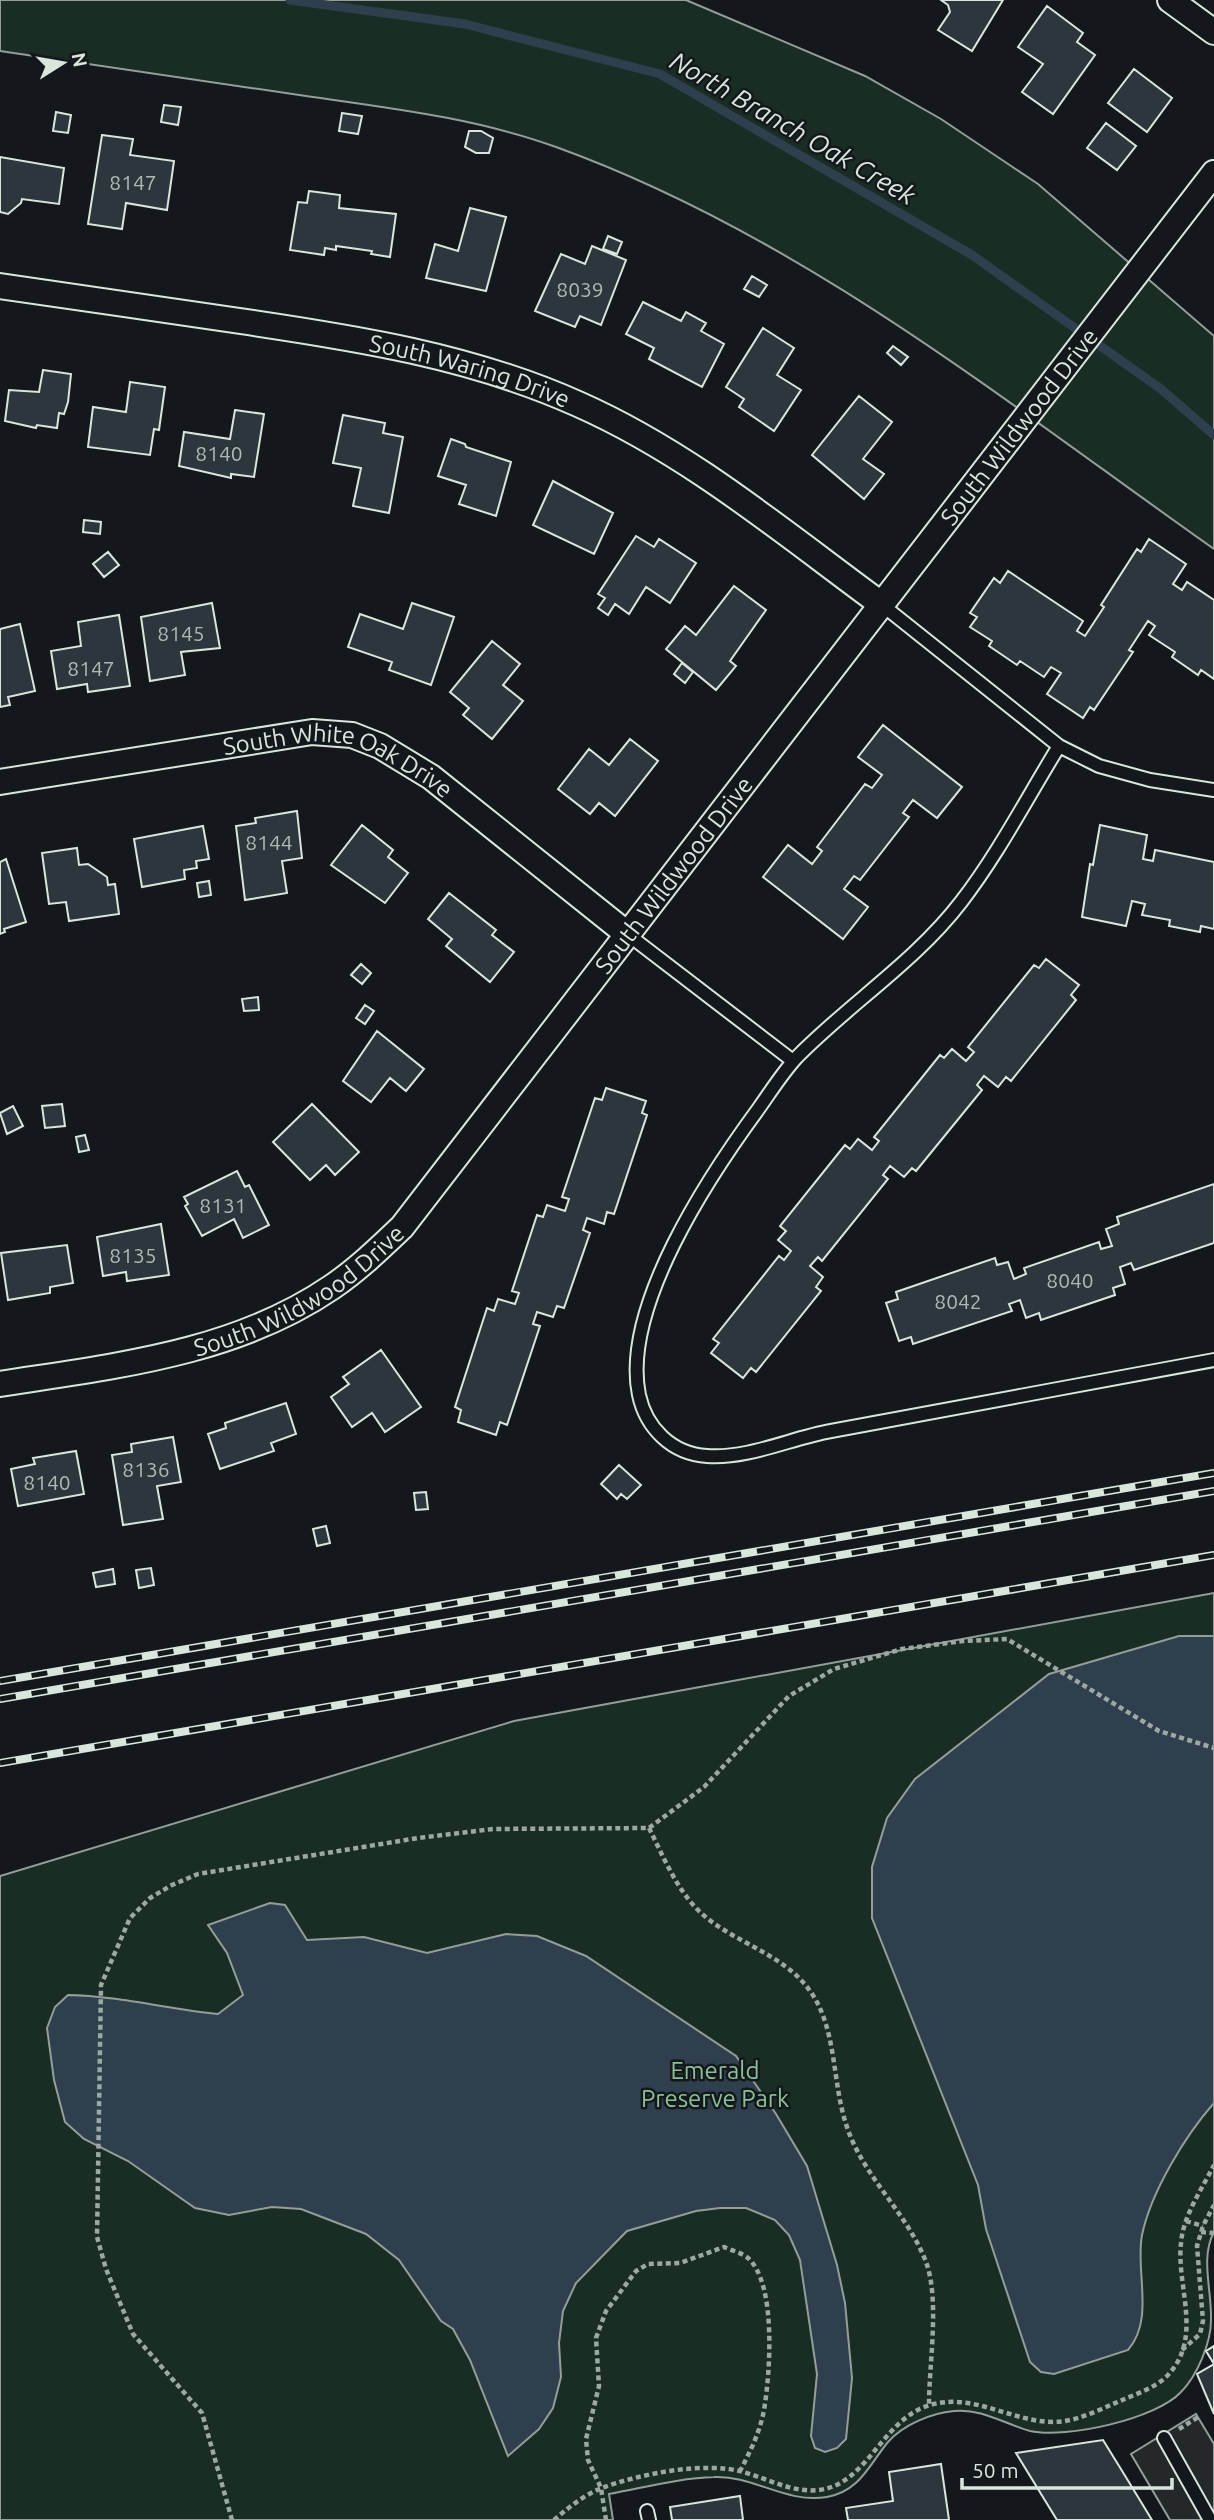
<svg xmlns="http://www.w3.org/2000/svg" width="1214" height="2520" viewBox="0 0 1214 2520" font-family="Ubuntu,sans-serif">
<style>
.green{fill:#1a2d24;stroke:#939e99;stroke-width:2}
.parking{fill:#24282b;stroke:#939e99;stroke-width:2}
.water{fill:#2f3f4d;stroke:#939e99;stroke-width:2}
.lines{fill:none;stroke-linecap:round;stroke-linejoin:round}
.stream{stroke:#2f3f4d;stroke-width:9}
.building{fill:#2c363c;stroke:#d8e6dc;stroke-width:2}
.lane-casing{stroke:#d8e6dc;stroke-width:16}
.street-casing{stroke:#d8e6dc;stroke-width:28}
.path{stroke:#9da8a2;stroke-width:4.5;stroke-dasharray:5 3.5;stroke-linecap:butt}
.lane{stroke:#14181c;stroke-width:12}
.street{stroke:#14181c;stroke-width:24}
.rail-casing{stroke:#d8e6dc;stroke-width:8}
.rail{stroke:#14181c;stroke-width:5;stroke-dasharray:16;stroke-linecap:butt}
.labels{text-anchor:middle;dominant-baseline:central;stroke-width:5;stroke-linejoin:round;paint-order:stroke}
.number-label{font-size:21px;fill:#adbab4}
.street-label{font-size:24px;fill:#d8e6dc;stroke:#14181c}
.park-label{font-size:24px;fill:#8ac095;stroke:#14181c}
.water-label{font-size:26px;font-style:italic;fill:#d8e6dc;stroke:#14181c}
</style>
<rect width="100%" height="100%" fill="#14181c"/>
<!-- green -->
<path class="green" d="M 0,0 L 686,0 L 865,76 L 941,119 L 1038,184 L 1214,336 L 1214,549 C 1004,401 800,235 556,147 C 476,118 390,108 306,96 C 204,81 102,66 0,51 Z
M 1214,1593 L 1214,2232 C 1200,2258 1212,2290 1211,2320 C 1211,2343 1197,2376 1181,2392 C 1156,2419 1066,2439 1030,2431 C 1005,2424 981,2408 954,2411 C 931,2413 903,2425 888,2442 C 869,2465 860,2491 827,2497 C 786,2504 753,2475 714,2477 C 679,2478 643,2488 609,2494 L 613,2520 L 0,2520 L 0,1876 L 514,1721 Z"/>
<!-- parking -->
<path class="parking" d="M 1196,2414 L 1214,2444 L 1214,2520 L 1170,2520 L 1131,2454 Z"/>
<!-- water -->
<path class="water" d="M 1179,1636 L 1214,1636 L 1214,2103 C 1185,2136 1151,2192 1142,2235 C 1135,2271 1155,2319 1128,2350 L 1054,2374 L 1041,2372 L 1030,2362 L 986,2229 L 978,2185 L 872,1918 L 872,1867 L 887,1818 L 915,1779 L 1049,1674 Z
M 270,1903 L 285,1905 L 307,1940 L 364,1937 L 427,1953 L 506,1934 L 537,1936 L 586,1956 L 736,2056 L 776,2114 L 807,2166 L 837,2265 L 845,2303 L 852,2378 L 846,2439 L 837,2448 L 825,2452 L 815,2448 L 811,2436 L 817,2374 L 800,2260 L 789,2235 L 775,2220 L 746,2208 L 720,2208 L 696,2211 L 627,2231 L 576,2283 L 563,2311 L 559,2343 L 561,2377 L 553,2408 L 539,2429 L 508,2456 L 470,2360 L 453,2329 L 441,2321 L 399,2260 L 366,2234 L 301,2209 L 272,2207 L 229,2215 L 195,2208 L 128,2161 L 84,2139 L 65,2122 L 54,2080 L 47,2028 L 55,2007 L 68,1995 C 118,1996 168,2009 218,2014 L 243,1995 L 227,1953 L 208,1925 Z"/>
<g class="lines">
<!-- stream -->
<path class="stream" d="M 290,0 L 465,24 L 660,74 L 972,255 L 1161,389 L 1214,435"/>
</g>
<!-- building -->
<path class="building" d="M 941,0 L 1003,0 L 972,51 L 938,30 L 950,12 L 948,5 Z
M 1047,6 L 1083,33 L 1077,42 L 1095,55 L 1053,114 L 1022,92 L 1043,64 L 1018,47 Z
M 1134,69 L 1172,98 L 1147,132 L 1108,103 Z
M 164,105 L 181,107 L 178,125 L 161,122 Z
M 56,112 L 71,115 L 68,133 L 53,131 Z
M 342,113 L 362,116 L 358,134 L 339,131 Z
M 1106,123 L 1136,146 L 1117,170 L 1087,148 Z
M 469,131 L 481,131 L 493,138 L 489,153 L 476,153 L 465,147 Z
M 102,135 L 133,139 L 130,155 L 174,161 L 167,210 L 126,203 L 122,229 L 88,224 Z
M 0,157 L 64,168 L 59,204 L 22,199 L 21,203 L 8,214 L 0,212 Z
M 309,191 L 340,195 L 339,208 L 396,214 L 390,257 L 371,254 L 372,251 L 336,246 L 336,250 L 325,248 L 324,255 L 290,250 L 298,202 L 307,203 Z
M 470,208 L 506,217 L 486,291 L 426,278 L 435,244 L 458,251 Z
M 608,236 L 622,242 L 617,254 L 603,249 Z
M 592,246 L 626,260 L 601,325 L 580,316 L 575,327 L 535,311 L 561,254 L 585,264 Z
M 752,276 L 767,285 L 759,297 L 744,289 Z
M 643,302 L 681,321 L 686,312 L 706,323 L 701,331 L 724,344 L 702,387 L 649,359 L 654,348 L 626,334 Z
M 763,328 L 794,348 L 777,375 L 801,390 L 774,431 L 739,407 L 744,399 L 726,387 Z
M 893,346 L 908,357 L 901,365 L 887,353 Z
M 43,370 L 71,374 L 68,402 L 64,414 L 59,413 L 57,428 L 37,425 L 36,428 L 5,421 L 9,390 L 39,392 Z
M 130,382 L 165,387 L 159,430 L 154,429 L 150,455 L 88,447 L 93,407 L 126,412 Z
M 859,396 L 892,422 L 863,459 L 884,474 L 864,499 L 812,455 Z
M 235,410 L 264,414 L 254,477 L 231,474 L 231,478 L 179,466 L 184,432 L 230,439 Z
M 343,415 L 385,423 L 383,433 L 403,437 L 389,513 L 353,506 L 361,468 L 333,463 Z
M 451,439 L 465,444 L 466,447 L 511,462 L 496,516 L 459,504 L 466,485 L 438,476 Z
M 553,481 L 613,513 L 594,554 L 533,525 Z
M 84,520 L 101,522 L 100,534 L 83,532 Z
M 636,536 L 654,547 L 659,539 L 696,563 L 670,603 L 646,587 L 629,614 L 615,604 L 608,615 L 598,608 L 605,598 L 598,594 Z
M 1149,539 L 1186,564 L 1173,584 L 1182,590 L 1187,582 L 1214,600 L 1214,679 L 1201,670 L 1198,675 L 1172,657 L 1175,652 L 1149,635 L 1155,626 L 1148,621 L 1129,650 L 1133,652 L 1094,710 L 1090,707 L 1083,718 L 1047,694 L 1061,673 L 1051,667 L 1044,677 L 1020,661 L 1017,665 L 989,646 L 992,641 L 970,627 L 977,617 L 970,613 L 994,578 L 1000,583 L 1008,571 L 1083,621 L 1077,631 L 1085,636 L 1104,607 L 1101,605 L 1137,549 L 1141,552 Z
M 108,552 L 119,565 L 104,577 L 93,564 Z
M 734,586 L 766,610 L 730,661 L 736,666 L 716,690 L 666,649 L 685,626 L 696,635 Z
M 212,603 L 220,648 L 181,652 L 185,675 L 150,681 L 141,617 Z
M 412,603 L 454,617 L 431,685 L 389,670 L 392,662 L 348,647 L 360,614 L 403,629 Z
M 119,615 L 130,686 L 88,692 L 87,684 L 57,689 L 51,651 L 81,646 L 78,622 Z
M 20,624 L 35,691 L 8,697 L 10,705 L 0,707 L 0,629 Z
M 492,641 L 520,664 L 503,685 L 523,701 L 492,739 L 463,715 L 469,708 L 450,692 Z
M 682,663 L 693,672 L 685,683 L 674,674 Z
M 883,725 L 962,787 L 937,818 L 913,800 L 903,813 L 909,817 L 860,880 L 854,876 L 844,889 L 868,907 L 843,939 L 763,877 L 788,845 L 812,864 L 822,851 L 817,847 L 865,784 L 872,788 L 882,775 L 858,757 Z
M 630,739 L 658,761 L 615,816 L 599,803 L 590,814 L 558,789 L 589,749 L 609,765 Z
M 297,811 L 302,858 L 282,861 L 287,893 L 245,900 L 236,826 L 256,823 L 255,818 Z
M 362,825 L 393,850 L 388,857 L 408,873 L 385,903 L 331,865 Z
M 1100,825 L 1147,835 L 1143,859 L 1153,861 L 1155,850 L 1214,862 L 1214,929 L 1201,926 L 1200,932 L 1169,926 L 1170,920 L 1142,915 L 1145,904 L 1132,901 L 1126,926 L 1082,917 L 1090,864 L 1093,865 Z
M 203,826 L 209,859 L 196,861 L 197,868 L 184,870 L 185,879 L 142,887 L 134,839 Z
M 77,848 L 79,865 L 88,864 L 107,877 L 108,885 L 115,884 L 119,914 L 69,921 L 66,902 L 49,904 L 42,853 Z
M 6,859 L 26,922 L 4,929 L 5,932 L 0,934 L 0,862 Z
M 209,881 L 211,895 L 199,897 L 197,883 Z
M 449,893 L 496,930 L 492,935 L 514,952 L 490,982 L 446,946 L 452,939 L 428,919 Z
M 1046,959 L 1079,985 L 1071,995 L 1076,1000 L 1011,1081 L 1006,1077 L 998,1087 L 984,1076 L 977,1085 L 982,1090 L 916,1171 L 912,1168 L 904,1177 L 890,1166 L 883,1175 L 888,1179 L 822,1261 L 818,1257 L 810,1266 L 823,1277 L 816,1287 L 821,1291 L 756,1372 L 751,1368 L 743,1378 L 711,1353 L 719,1343 L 713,1339 L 779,1256 L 784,1260 L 791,1251 L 778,1240 L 786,1231 L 780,1226 L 845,1145 L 850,1149 L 858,1139 L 872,1150 L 879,1141 L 874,1137 L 940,1055 L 944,1058 L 952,1049 L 966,1061 L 974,1052 L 968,1047 L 1034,965 L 1039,968 Z
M 361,964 L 371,973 L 362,984 L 351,975 Z
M 258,997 L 259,1010 L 244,1011 L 242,999 Z
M 365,1005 L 374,1011 L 365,1024 L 356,1018 Z
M 377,1031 L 424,1069 L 406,1091 L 390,1078 L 371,1102 L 343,1081 Z
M 606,1088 L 646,1101 L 642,1113 L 647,1115 L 614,1214 L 607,1212 L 604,1224 L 587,1218 L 583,1230 L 590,1233 L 564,1308 L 557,1306 L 553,1317 L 537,1312 L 533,1324 L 540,1326 L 507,1425 L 500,1422 L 496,1435 L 458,1422 L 461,1410 L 455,1407 L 487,1308 L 494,1311 L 498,1299 L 515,1304 L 519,1293 L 512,1291 L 537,1215 L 543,1217 L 547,1205 L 565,1211 L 569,1199 L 562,1197 L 595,1098 L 602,1100 Z
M 62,1104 L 65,1126 L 45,1128 L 42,1106 Z
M 312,1104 L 359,1152 L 335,1175 L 326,1165 L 310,1180 L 273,1142 Z
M 13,1106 L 23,1126 L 7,1134 L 0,1113 Z
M 85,1135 L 89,1150 L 79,1152 L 76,1137 Z
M 237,1171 L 245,1187 L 249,1185 L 269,1225 L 243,1238 L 234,1219 L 202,1236 L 185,1206 L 188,1204 L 184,1197 Z
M 1214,1184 L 1214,1243 L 1134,1270 L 1131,1263 L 1120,1267 L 1125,1284 L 1113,1288 L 1115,1295 L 1041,1320 L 1039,1313 L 1026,1318 L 1020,1300 L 1009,1304 L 1012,1311 L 913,1344 L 911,1337 L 899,1341 L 886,1303 L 898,1299 L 896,1292 L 995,1258 L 997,1265 L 1008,1262 L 1014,1279 L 1026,1274 L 1024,1268 L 1099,1242 L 1101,1249 L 1112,1246 L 1106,1229 L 1119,1224 L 1117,1217 Z
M 161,1224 L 169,1275 L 127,1281 L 126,1272 L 103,1276 L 97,1237 Z
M 67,1245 L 73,1283 L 50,1287 L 50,1293 L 8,1300 L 1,1253 Z
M 381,1350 L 421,1407 L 385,1432 L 372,1413 L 352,1427 L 331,1397 L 349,1384 L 343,1377 Z
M 286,1403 L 296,1434 L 271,1443 L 274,1451 L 220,1469 L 208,1434 L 226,1428 L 225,1423 Z
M 173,1437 L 181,1482 L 157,1486 L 163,1519 L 123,1525 L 112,1455 L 132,1452 L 131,1444 Z
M 76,1451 L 84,1494 L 18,1506 L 11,1469 L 35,1464 L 33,1458 Z
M 619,1465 L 641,1485 L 627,1499 L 621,1494 L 617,1499 L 601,1484 Z
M 426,1492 L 428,1509 L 416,1510 L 414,1493 Z
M 326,1526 L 330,1543 L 317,1546 L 313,1529 Z
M 151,1568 L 154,1585 L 139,1588 L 136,1570 Z
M 113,1569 L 115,1584 L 96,1587 L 93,1573 Z
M 1214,2346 L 1214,2414 L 1197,2374 L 1214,2364 L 1206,2351 Z
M 1103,2440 L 1124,2474 L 1152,2520 L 1057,2520 L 1016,2453 Z
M 941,2464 L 949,2520 L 848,2520 L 846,2508 L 893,2501 L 889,2472 Z
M 740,2496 L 743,2520 L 672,2520 L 670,2507 Z"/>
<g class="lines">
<defs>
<path id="lane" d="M 881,604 L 1059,746 L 1099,766 L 1150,780 L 1214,790
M 1059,746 C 1027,798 998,854 961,902 C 915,962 850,1003 797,1057 C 783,1072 771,1091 759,1108 C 709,1176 621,1308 639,1395 C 646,1428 672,1454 707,1456 C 749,1459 791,1438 831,1431 C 959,1407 1086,1384 1214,1360
M 626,933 L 793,1061
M 1164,2438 L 1210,2520
M 647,2511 L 649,2520"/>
<g id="street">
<path d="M 1170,0 L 1214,32"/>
<path id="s1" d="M 0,286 C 80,298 160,309 240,321 C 356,338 471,356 578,404 C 689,453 784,533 881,604"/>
<path id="s2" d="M 0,782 L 312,732 L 352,735 L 380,746 L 431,777 L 626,933"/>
<path id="s3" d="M 0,1384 C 114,1366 234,1354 332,1287 C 357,1270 380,1248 402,1227 L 1214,173"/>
</g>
</defs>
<!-- lane casing -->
<use href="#lane" class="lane-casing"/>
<!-- street casing -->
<use href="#street" class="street-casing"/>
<!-- path -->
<path class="path" d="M 649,1828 C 663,1856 676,1888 698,1910 C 730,1942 784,1953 810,1991 C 837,2028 832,2082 846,2124 C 862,2176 907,2212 926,2262 C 940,2300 929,2363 929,2405
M 1186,2221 L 1203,2226
M 1201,2232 L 1214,2233
M 1182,2350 L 1200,2334 L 1203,2321 L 1197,2246 L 1203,2226 L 1214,2205
M 1179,2429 L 1200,2416
M 232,2520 L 202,2413 L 133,2334 L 106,2269 L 97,2237 L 101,1985 L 130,1918 L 150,1898 L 172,1885 L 198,1874 L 418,1838 L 493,1829 L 649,1828 L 704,1787 L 789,1696 L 834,1669 L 902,1649 L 963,1641 L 1007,1639 L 1159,1731 L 1214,1748
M 554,2520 C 568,2508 585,2494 602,2488 C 639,2474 705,2461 743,2472 C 769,2479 792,2493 819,2490 C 868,2484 882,2419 930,2405 C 977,2391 1019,2428 1065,2421 C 1084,2418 1103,2408 1120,2401 C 1136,2394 1155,2388 1167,2376 C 1204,2338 1176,2287 1181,2243 C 1183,2216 1202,2189 1214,2165
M 606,2520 L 601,2488 L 588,2460 L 586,2439 L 599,2386 L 596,2338 L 606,2311 L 636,2271 L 648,2264 L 680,2263 L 724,2247 C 731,2250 742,2253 748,2258 C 777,2284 770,2375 764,2410 C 760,2432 750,2452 740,2471"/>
<!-- lane -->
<use href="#lane" class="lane"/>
<!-- street -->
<use href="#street" class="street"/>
<defs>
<path id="rail" d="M 0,1681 L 1214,1473
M 0,1699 L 1214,1491
M 0,1763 L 1214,1555"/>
</defs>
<!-- rail casing -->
<use href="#rail" class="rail-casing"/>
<!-- rail -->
<use href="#rail" class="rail"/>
</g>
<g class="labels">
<!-- number labels -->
<g class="number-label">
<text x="133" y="182">8147</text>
<text x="580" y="289">8039</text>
<text x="219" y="453">8140</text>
<text x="181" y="633">8145</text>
<text x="91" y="668">8147</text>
<text x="269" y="842">8144</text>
<text x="223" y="1205">8131</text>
<text x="133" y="1255">8135</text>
<text x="1070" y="1280">8040</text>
<text x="958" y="1301">8042</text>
<text x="146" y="1469">8136</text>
<text x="47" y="1482">8140</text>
</g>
<!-- street labels -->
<g class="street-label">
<text stroke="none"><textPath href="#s1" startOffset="478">South Waring Drive</textPath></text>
<text stroke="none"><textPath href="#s3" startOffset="1452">South Wildwood Drive</textPath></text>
<text stroke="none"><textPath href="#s2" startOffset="348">South White Oak Drive</textPath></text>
<text stroke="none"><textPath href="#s3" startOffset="886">South Wildwood Drive</textPath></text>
<text stroke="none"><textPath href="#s3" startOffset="318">South Wildwood Drive</textPath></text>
</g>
<!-- park labels -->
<g class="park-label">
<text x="715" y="2070">Emerald<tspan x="715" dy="28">Preserve Park</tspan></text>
</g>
<!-- water labels -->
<g class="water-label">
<text transform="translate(793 128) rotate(30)">North Branch Oak Creek</text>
</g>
</g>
<!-- north arrow -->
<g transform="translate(63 63) rotate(79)" stroke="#14181c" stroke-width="5" paint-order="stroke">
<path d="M0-5L12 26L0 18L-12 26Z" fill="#d8e6dc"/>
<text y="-10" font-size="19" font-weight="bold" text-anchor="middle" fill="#d8e6dc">N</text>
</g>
<!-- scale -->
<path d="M962 2478v10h210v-10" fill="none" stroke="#d8e6dc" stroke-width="3.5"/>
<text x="972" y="2478" font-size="21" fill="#d8e6dc" stroke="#14181c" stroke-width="5" paint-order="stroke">50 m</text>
</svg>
